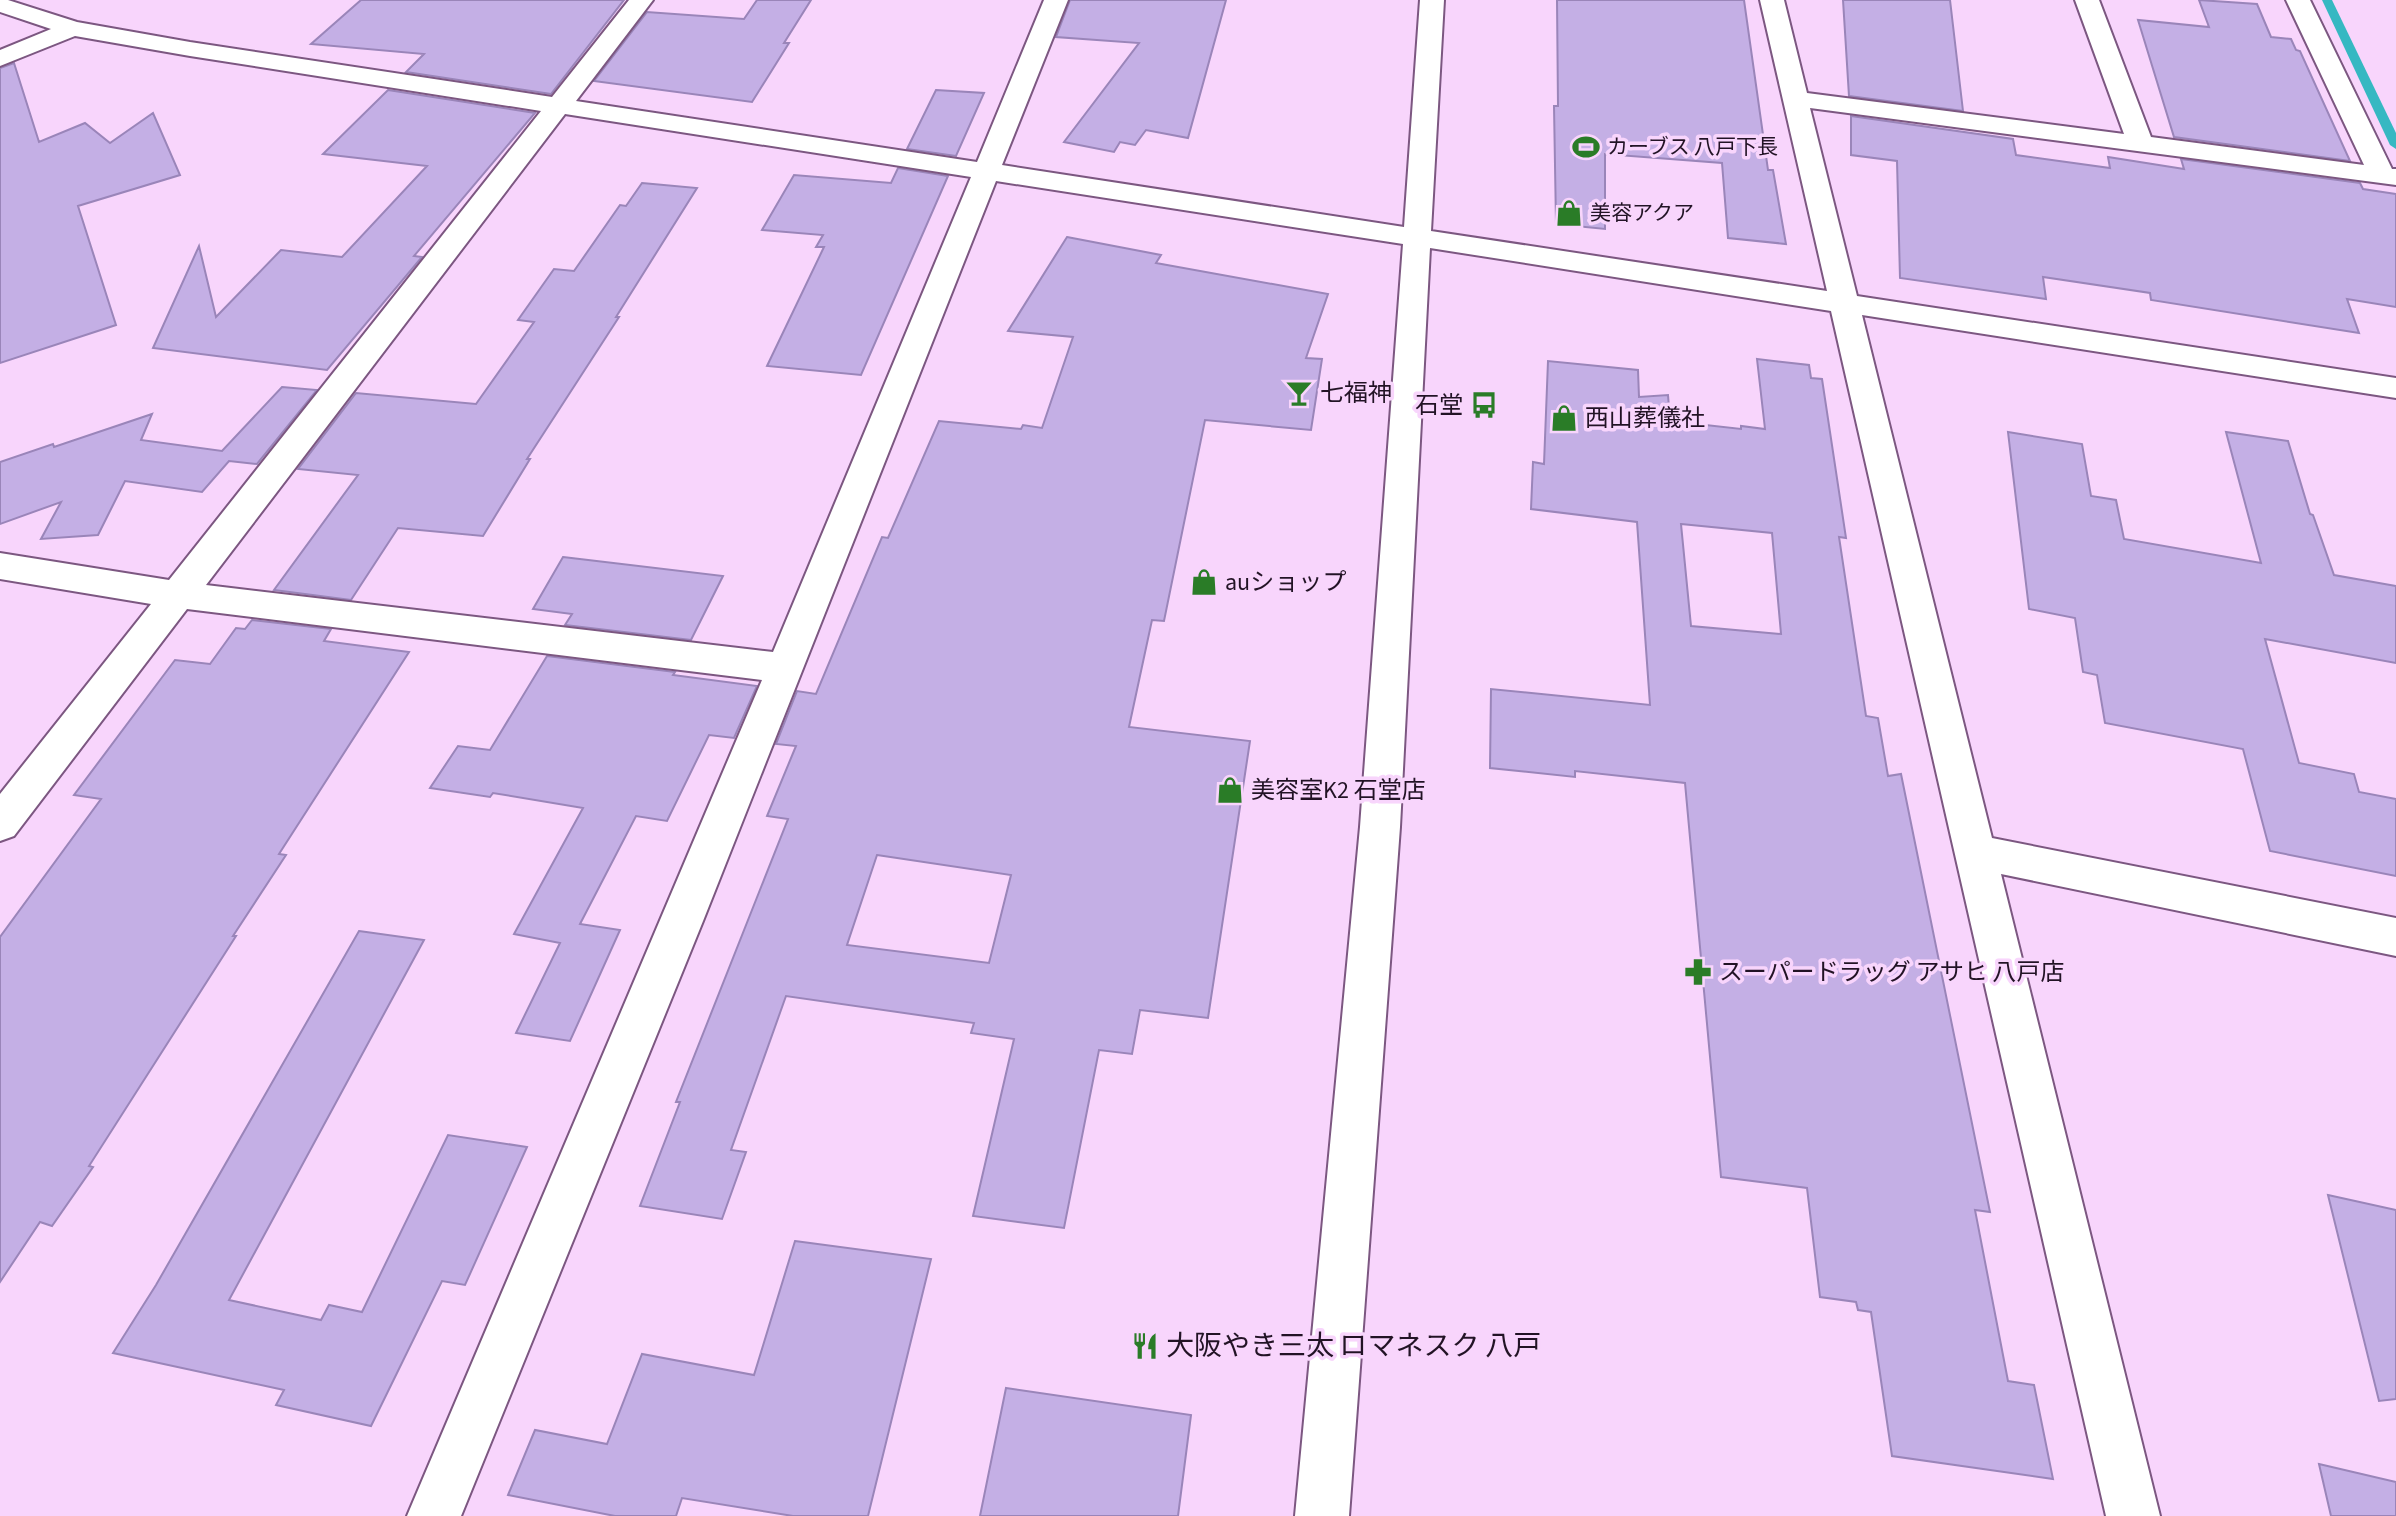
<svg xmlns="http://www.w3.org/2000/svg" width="2396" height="1516" viewBox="0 0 2396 1516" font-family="'Source Sans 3','Noto Sans JP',sans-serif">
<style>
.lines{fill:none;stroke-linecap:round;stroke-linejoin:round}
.stream{fill:#36b8c2;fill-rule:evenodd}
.building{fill:#c4afe5;stroke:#9a85b9;stroke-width:2;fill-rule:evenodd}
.minor-casing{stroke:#7c5781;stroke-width:4}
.minor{fill:#fff;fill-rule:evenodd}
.labels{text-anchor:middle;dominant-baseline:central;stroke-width:7;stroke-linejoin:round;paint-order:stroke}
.far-poi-label{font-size:21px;fill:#221325;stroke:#f8d5fc;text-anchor:start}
.poi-label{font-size:24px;fill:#221325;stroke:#f8d5fc;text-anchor:start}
.near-poi-label{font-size:28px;fill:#221325;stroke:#f8d5fc;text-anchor:start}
</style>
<rect width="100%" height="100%" fill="#f8d5fc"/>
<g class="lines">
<!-- stream -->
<path class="stream" d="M 2322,0 L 2332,0 L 2396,133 L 2396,149 L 2390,145 Z"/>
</g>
<!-- building -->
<path class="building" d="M 361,0 L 624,0 L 551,94 L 406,72 L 424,54 L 311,44 Z
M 757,0 L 811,0 L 784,43 L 789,43 L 752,102 L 594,81 L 647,12 L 744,19 Z
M 1070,0 L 1226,0 L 1188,138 L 1146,130 L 1135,145 L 1120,142 L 1114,152 L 1064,142 L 1139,43 L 1056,37 Z
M 1557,0 L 1744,0 L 1768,170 L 1773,170 L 1786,244 L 1728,238 L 1722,163 L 1605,154 L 1605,229 L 1556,224 L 1554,106 L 1558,106 Z
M 1843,0 L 1950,0 L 1963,111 L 1849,96 Z
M 2199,0 L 2257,4 L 2271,37 L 2291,39 L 2296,50 L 2300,51 L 2350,161 L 2174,137 L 2138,20 L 2209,27 Z
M 14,63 L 39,142 L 85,123 L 110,143 L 153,113 L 180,175 L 78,206 L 116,325 L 0,363 L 0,68 Z
M 388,90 L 535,113 L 414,256 L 422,257 L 327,370 L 153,348 L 199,246 L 216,317 L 281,250 L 342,257 L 427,166 L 323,154 Z
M 936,90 L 984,93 L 956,156 L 907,149 Z
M 1851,116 L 2013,139 L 2016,155 L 2110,168 L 2108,157 L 2184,169 L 2181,159 L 2360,183 L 2363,189 L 2396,194 L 2396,307 L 2347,299 L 2359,333 L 2151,300 L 2150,293 L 2043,277 L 2046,299 L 1900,278 L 1897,161 L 1851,155 Z
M 898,168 L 948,176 L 861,375 L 767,366 L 824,247 L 816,247 L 823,235 L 762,230 L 794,175 L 891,183 Z
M 642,183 L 697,188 L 616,317 L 619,317 L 527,459 L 530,459 L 483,536 L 398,528 L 351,600 L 274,590 L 358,475 L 298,469 L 356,393 L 476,404 L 534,322 L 518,320 L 554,269 L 574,271 L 620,205 L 626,206 Z
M 1067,237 L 1161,255 L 1156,263 L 1328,294 L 1306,358 L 1322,359 L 1311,430 L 1205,420 L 1164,621 L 1152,620 L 1129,727 L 1250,741 L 1208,1018 L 1140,1010 L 1132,1054 L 1099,1050 L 1064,1228 L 973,1216 L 1014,1039 L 971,1033 L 974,1023 L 786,996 L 731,1150 L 746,1152 L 722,1219 L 640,1206 L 680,1102 L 676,1102 L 788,819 L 767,816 L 796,746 L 776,744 L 797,691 L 816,694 L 882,537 L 888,538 L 939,421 L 1021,429 L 1023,425 L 1042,428 L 1073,337 L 1008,331 ZM 877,855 L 1011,875 L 989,963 L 847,945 Z
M 1757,359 L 1809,365 L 1811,378 L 1822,379 L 1846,538 L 1839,537 L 1866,716 L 1878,718 L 1888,776 L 1901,774 L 1990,1212 L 1975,1210 L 2008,1381 L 2034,1385 L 2053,1479 L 1892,1456 L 1871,1312 L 1858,1310 L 1856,1302 L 1820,1297 L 1807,1188 L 1721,1177 L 1685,783 L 1575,771 L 1575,777 L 1490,768 L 1491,689 L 1650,705 L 1637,522 L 1531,509 L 1533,462 L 1544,464 L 1548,361 L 1638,370 L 1639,397 L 1668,395 L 1670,421 L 1741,429 L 1741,426 L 1765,429 ZM 1681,524 L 1772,533 L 1781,634 L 1691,626 Z
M 282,387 L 317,390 L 257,464 L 229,461 L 202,492 L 125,481 L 98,535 L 41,539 L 61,502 L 0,524 L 0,462 L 53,444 L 54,447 L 152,414 L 141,440 L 222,451 Z
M 2008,432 L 2082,444 L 2091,496 L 2116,500 L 2124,539 L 2261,563 L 2226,432 L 2288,441 L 2310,514 L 2313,515 L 2334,575 L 2396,586 L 2396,663 L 2265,639 L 2299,763 L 2354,774 L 2359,792 L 2396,799 L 2396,876 L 2270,851 L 2243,749 L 2105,723 L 2097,675 L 2083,672 L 2075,618 L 2029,609 Z
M 563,557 L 723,576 L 691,640 L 565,625 L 572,614 L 533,609 Z
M 252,620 L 331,629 L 324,641 L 409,652 L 279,854 L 286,855 L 233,936 L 236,936 L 89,1166 L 93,1167 L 52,1226 L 40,1222 L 0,1282 L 0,937 L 101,799 L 74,795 L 175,660 L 210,664 L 236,628 L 245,629 Z
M 547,656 L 675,672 L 673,675 L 757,686 L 734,738 L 709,735 L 667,821 L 636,816 L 580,924 L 620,930 L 570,1041 L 516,1033 L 560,943 L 514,934 L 583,808 L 493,793 L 490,797 L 430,788 L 458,746 L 490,750 Z
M 359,931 L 424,940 L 229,1300 L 321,1320 L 329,1305 L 362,1312 L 448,1135 L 527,1147 L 465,1285 L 442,1281 L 371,1426 L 276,1405 L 284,1390 L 113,1353 L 156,1285 Z
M 2328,1195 L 2396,1210 L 2396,1399 L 2379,1401 Z
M 795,1241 L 931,1259 L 868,1516 L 793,1516 L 682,1498 L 676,1516 L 615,1516 L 508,1495 L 535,1430 L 607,1444 L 642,1354 L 754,1375 Z
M 1006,1388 L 1191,1415 L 1178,1516 L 980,1516 Z
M 2319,1464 L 2396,1482 L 2396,1516 L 2331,1516 Z"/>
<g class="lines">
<defs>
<path id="minor" d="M 0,0 L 8,0 L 77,22 L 190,42 L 552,97 L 629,0 L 653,0 L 576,101 L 977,162 L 1044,0 L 1068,0 L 1002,165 L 1404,227 L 1420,0 L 1444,0 L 1431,231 L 1827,291 L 1760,0 L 1784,0 L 1807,93 L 2124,134 L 2075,0 L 2099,0 L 2151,137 L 2364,165 L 2286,0 L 2310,0 L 2392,169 L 2396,169 L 2396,185 L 1810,108 L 1857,296 L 2396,378 L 2396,398 L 1862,315 L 1992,838 L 2396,918 L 2396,956 L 2001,874 L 2160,1516 L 2106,1516 L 1831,311 L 1430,248 L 1400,827 L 1349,1516 L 1295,1516 L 1360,827 L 1403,244 L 996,181 L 703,921 L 461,1516 L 407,1516 L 762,680 L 187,609 L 14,836 L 0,841 L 0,794 L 151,604 L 0,579 L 0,553 L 169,580 L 541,111 L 190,56 L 75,36 L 0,66 L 0,50 L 51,29 L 0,12 ZM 565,114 L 971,177 L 773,652 L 206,585 Z"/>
</defs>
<!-- minor casing -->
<use href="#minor" class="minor-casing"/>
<!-- minor -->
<use href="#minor" class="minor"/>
</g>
<!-- icons -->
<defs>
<symbol id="stadium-bare" viewBox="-9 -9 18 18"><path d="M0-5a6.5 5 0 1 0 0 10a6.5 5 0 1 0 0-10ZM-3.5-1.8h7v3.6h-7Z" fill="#2a7c27" stroke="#f8d5fc" stroke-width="2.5" paint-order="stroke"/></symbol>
<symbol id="shop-bare" viewBox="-9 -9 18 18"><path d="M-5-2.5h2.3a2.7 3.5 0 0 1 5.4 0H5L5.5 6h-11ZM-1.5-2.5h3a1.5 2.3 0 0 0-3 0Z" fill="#2a7c27" stroke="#f8d5fc" stroke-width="2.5" paint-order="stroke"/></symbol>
<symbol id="bar-bare" viewBox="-9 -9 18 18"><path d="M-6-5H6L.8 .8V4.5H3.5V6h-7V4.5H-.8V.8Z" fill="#2a7c27" stroke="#f8d5fc" stroke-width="2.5" paint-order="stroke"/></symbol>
<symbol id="bus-bare" viewBox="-9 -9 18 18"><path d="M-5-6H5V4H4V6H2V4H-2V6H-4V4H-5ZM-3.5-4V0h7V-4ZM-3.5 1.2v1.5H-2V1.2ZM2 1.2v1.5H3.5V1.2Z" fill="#2a7c27" stroke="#f8d5fc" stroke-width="2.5" paint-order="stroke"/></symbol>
<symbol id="pharmacy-bare" viewBox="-9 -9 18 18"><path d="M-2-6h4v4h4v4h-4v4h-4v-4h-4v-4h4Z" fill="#2a7c27" stroke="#f8d5fc" stroke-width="2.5" paint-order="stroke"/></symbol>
<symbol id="restaurant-bare" viewBox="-9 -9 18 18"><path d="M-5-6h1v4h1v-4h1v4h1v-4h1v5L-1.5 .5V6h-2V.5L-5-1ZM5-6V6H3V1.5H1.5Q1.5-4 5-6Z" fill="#2a7c27" stroke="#f8d5fc" stroke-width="2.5" paint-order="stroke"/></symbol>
</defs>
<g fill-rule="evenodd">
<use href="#stadium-bare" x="1567" y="128" width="38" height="38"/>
<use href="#shop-bare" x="1550" y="194" width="38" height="38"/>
<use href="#bar-bare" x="1280" y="374" width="38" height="38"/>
<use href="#bus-bare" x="1465" y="386" width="38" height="38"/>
<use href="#shop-bare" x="1545" y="399" width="38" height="38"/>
<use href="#shop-bare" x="1185" y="563" width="38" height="38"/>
<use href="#shop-bare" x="1211" y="771" width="38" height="38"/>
<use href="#pharmacy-bare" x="1679" y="953" width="38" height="38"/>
<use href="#restaurant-bare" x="1126" y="1327" width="38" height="38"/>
</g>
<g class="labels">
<!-- far-poi labels -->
<g class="far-poi-label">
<text x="1607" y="147">カーブス 八戸下長</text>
<text x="1590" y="213">美容アクア</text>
</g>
<!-- poi labels -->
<g class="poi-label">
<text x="1320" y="393">七福神</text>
<text x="1463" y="405" text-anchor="end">石堂</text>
<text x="1585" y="418">西山葬儀社</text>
<text x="1225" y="582">auショップ</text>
<text x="1251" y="790">美容室K2 石堂店</text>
<text x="1719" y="972">スーパードラッグ アサヒ 八戸店</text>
</g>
<!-- near-poi labels -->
<g class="near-poi-label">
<text x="1166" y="1346">大阪やき三太 ロマネスク 八戸</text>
</g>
</g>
</svg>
